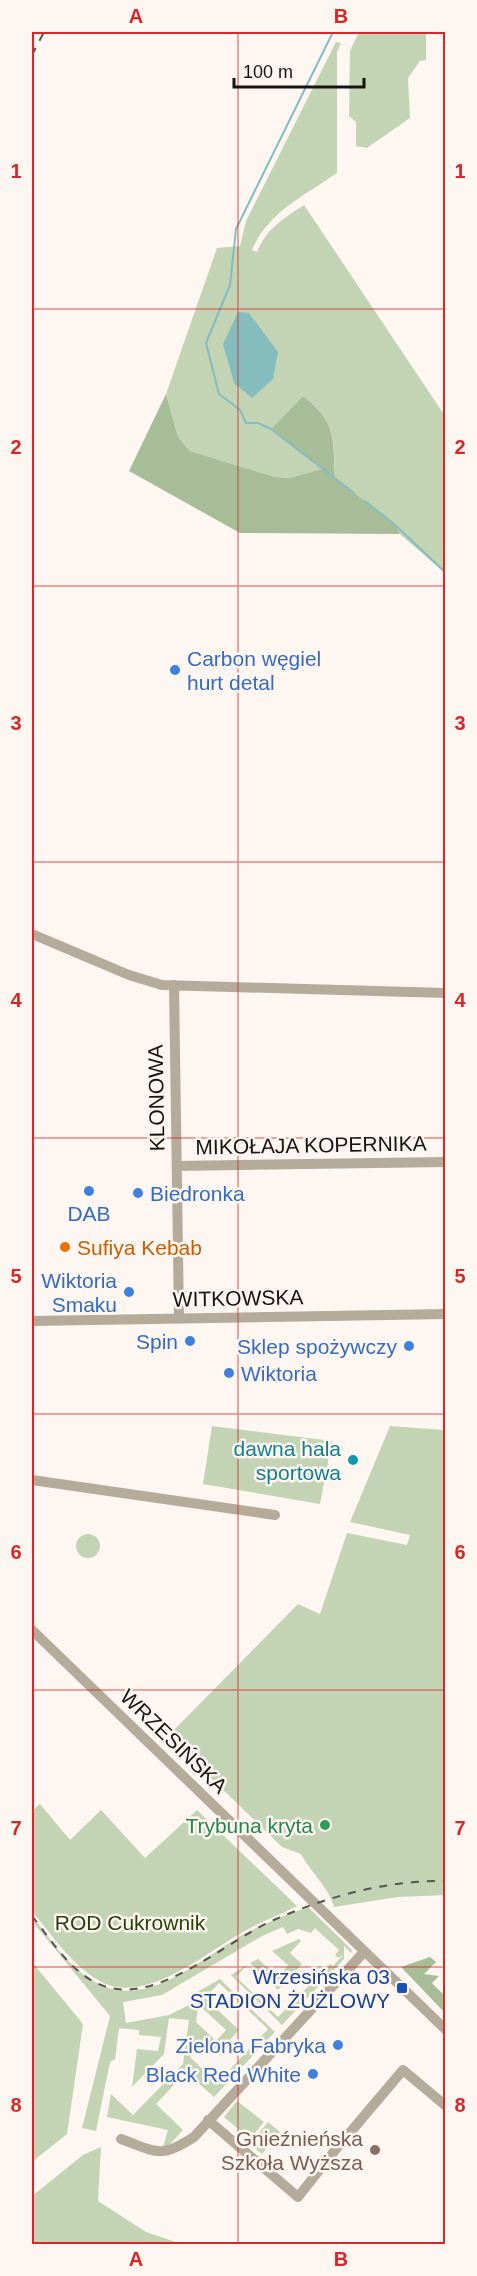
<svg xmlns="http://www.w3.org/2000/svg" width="477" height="2276" viewBox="0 0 477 2276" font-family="Helvetica,sans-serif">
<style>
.green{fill:#c2d4b4;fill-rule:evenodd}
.forest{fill:#a7bd98}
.water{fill:#85bcbe}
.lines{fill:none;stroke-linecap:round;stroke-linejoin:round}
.stream{stroke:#85bcbe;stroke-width:2}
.minor{stroke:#b5ab9b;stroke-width:10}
.rail{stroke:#575350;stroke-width:2;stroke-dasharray:8 8;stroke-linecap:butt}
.grid{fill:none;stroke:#d62828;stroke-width:1.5;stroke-opacity:0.55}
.shop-dot{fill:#3f7fe0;stroke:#fef6f1;stroke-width:2}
.food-dot{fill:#e8710a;stroke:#fef6f1;stroke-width:2}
.culture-dot{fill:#0f9aa8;stroke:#fef6f1;stroke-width:2}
.leisure-dot{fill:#2e9e5b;stroke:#fef6f1;stroke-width:2}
.transit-dot{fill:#1a4fb4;stroke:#fef6f1;stroke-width:2}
.education-dot{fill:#8d6e63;stroke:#fef6f1;stroke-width:2}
.labels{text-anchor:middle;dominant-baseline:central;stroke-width:5;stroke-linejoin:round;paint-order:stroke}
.shop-label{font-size:21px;fill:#366cbe;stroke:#fef6f1;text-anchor:end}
.street-label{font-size:21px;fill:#171412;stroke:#fef6f1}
.food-label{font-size:21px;fill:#c56008;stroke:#fef6f1;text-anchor:start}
.culture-label{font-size:21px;fill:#0d838f;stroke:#fef6f1;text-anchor:end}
.leisure-label{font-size:21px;fill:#27864d;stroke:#fef6f1;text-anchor:end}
.park-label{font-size:21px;fill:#28420a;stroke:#fef6f1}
.transit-label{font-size:21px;fill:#164399;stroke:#fef6f1;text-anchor:end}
.education-label{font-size:21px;fill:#785e54;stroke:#fef6f1;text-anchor:end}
.neatline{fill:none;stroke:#d62828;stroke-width:2}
.grid-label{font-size:20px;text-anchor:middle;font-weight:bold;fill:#d62828}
</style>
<rect width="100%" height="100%" fill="#fef6f1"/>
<!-- green -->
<path class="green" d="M 359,32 L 426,32 L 426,60 L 420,61 L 408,78 L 410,118 L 367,148 L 356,146 L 356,122 L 349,116 L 350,51 Z
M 336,42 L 341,43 L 337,52 L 337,173 C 304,196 268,212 252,250 L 257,252 C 267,228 283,219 304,205 L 445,416 L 445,573 L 335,478 C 334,439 336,421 303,396 L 271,429 L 323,469 L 290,478 L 275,477 L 190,451 L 178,437 L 166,394 L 217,248 L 240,246 L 246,221 Z
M 212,1426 L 332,1441 L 320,1504 L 203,1484 Z
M 390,1426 L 445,1430 L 445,1895 L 398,1897 L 334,1907 C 329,1887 311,1873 301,1854 L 282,1847 L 168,1736 L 298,1604 L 320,1614 L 347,1533 L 407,1545 L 410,1535 L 350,1522 Z
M76 1546a12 12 0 1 1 24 0a12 12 0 1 1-24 0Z
M 40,1804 L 70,1840 L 101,1810 L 145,1858 L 197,1810 L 297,1906 C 279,1915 260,1922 243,1932 C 205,1953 143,2008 98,1980 C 70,1963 52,1935 32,1911 L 32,1811 Z
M 308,1907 L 352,1950 L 351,1953 L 344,1946 L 344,1959 L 282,2025 L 231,1975 L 248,1964 L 236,1977 L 278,2017 L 330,1964 L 333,1966 L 343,1955 L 338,1958 L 335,1955 L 339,1950 L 315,1928 L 311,1933 L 298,1929 L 287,1934 L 283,1927 L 262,1936 L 162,1995 L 123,2002 L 126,2023 L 169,2015 L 195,2002 L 198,2005 L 196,2022 L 216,2041 L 226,2030 L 198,2004 L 194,1994 L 220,1979 L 275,2032 L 214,2097 L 186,2072 L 156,2104 L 183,2130 L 170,2144 L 163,2147 L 168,2130 L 107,2117 L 111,2094 L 133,2115 L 183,2064 L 189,2020 L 169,2018 L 164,2054 L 132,2087 L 137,2049 L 158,2051 L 161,2037 L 139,2035 L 139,2030 L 119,2028 L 115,2059 L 110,2062 L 96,2131 L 82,2128 L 110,2016 L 32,1921 L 32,1916 C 50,1938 68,1967 95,1982 C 147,2012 202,1957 244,1934 C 265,1923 286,1915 308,1907 ZM 219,1983 L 268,2029 L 217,2083 L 190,2057 L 204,2042 L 217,2054 L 239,2030 L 205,1998 Z
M 299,1939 L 301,1941 L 290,1953 L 302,1964 L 278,1990 L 250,1963 L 258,1959 L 278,1977 L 288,1965 L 272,1951 Z
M 32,1962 L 83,2024 L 67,2134 L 32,2162 Z
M 237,2101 L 264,2122 L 250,2139 L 224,2117 Z
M 268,2122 L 280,2132 L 262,2154 L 250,2144 Z
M 101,2147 L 98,2201 L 146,2232 L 182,2244 L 32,2244 L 32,2196 L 83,2155 Z"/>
<!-- forest -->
<path class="forest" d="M 166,394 L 178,437 L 190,451 L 275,477 L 290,478 L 322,469 L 271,429 L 303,396 C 337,422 333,439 335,478 L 394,524 L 400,534 L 240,533 L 129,471 Z
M 430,1957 L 436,1962 L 424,1974 L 439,1976 L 432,1983 L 445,1996 L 445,2013 L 401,1967 Z"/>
<!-- water -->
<path class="water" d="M 238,312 L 249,313 L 278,352 L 273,379 L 252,398 L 234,383 L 223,344 Z"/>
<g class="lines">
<!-- stream -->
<path class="stream" d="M 333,32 L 236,229 L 230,285 L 206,343 L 219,394 L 240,410 L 246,423 L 258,423 L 271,429 L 354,493
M 365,501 L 394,524 L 446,573"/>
<!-- minor -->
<path class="minor" d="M 32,934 L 129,975 L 162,985 L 446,993
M 174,985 L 179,1319
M 177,1166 L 446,1162
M 32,1321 L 446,1314
M 32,1480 L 275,1515
M 32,1630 L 446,2030
M 208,2120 L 298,2197 L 344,2139
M 348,2135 L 403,2070 L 446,2106
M 121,2139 C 157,2152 160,2159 194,2137 L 364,1952"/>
<!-- rail -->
<path class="rail" d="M 32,55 L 44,32
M 32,1916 C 52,1941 74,1978 107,1987 C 161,2003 227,1940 276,1919 C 329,1896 388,1880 446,1881"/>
</g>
<!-- grid -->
<path class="grid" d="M 238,32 L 238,2244M 32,309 L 446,309M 32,586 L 446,586M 32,862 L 446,862M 32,1138 L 446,1138M 32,1414 L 446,1414M 32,1690 L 446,1690M 32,1967 L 446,1967"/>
<!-- markers -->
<g class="shop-dot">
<circle cx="175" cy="670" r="6"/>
<circle cx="89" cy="1191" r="6"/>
<circle cx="138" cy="1193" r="6"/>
<circle cx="129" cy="1292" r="6"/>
<circle cx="190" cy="1341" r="6"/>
<circle cx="409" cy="1346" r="6"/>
<circle cx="229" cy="1373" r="6"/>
<circle cx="338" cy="2045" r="6"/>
<circle cx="313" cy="2074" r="6"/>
</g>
<circle class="food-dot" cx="65" cy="1247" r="6"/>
<circle class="culture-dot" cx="353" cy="1460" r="6"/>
<circle class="leisure-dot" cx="325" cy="1825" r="6"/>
<rect class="transit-dot" x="396" y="1982" width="12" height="12" rx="3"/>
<circle class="education-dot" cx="375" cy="2150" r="6"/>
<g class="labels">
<!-- shop labels -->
<g class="shop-label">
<text x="187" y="658" text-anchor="start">Carbon węgiel<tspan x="187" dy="24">hurt detal</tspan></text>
<text x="150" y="1193" text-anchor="start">Biedronka</text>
<text x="89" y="1213" text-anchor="middle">DAB</text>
<text x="117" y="1280">Wiktoria<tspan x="117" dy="24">Smaku</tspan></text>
<text x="178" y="1341">Spin</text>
<text x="397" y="1346">Sklep spożywczy</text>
<text x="241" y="1373" text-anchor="start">Wiktoria</text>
<text x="326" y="2045">Zielona Fabryka</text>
<text x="301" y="2074">Black Red White</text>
</g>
<!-- street labels -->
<g class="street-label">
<text transform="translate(156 1098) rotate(-91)">KLONOWA</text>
<text transform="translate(311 1145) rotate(-1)">MIKOŁAJA KOPERNIKA</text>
<text transform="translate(238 1298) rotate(-1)">WITKOWSKA</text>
<text transform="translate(174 1741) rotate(44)">WRZESIŃSKA</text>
</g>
<!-- food labels -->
<g class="food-label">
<text x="77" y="1247">Sufiya Kebab</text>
</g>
<!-- culture labels -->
<g class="culture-label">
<text x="341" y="1448">dawna hala<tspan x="341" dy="24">sportowa</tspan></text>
</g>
<!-- leisure labels -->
<g class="leisure-label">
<text x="313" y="1825">Trybuna kryta</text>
</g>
<!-- park labels -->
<g class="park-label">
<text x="130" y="1922">ROD Cukrownik</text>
</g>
<!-- transit labels -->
<g class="transit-label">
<text x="390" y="1976">Wrzesińska 03<tspan x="390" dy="24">STADION ŻUŻLOWY</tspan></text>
</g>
<!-- education labels -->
<g class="education-label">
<text x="363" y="2138">Gnieźnieńska<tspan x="363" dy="24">Szkoła Wyższa</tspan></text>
</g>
</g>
<!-- border -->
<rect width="477" height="2276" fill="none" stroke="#fef6f1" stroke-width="66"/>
<!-- scale -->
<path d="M234 78v9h130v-9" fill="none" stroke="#171412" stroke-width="3"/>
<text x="243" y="78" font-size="18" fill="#171412" stroke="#fef6f1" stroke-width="4.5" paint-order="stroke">100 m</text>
<rect x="33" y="33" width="411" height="2210" class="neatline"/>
<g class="grid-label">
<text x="136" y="23">A</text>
<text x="341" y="23">B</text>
<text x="16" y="178">1</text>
<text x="460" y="178">1</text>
<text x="16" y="454">2</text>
<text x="460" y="454">2</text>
<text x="16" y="730">3</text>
<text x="460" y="730">3</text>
<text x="16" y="1007">4</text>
<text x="460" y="1007">4</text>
<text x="16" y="1283">5</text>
<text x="460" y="1283">5</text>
<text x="16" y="1559">6</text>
<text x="460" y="1559">6</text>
<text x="16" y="1835">7</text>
<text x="460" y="1835">7</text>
<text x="16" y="2112">8</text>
<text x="460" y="2112">8</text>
<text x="136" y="2266">A</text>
<text x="341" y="2266">B</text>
</g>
</svg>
